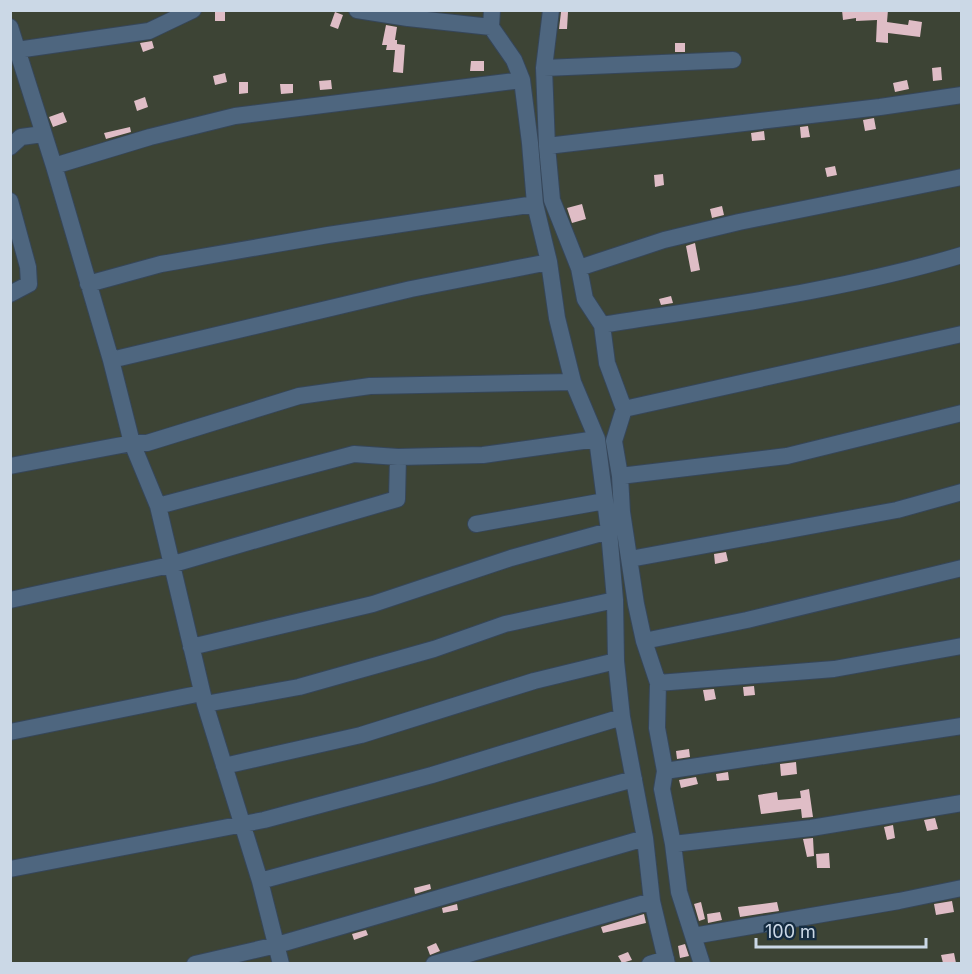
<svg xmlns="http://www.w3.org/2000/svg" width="972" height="974" viewBox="0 0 972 974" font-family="Inter,sans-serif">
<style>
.garden{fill:#3d4435}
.building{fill:#dfbdc6}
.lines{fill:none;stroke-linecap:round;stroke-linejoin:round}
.minor-casing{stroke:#364659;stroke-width:18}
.minor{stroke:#4e667f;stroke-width:16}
</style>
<rect width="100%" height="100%" fill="#152c41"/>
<!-- garden -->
<path class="garden" d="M 11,11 L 961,11 L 961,963 L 11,963 Z"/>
<!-- building -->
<path class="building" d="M 842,10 L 888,10 L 887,22 L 908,25 L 909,20 L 922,22 L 920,37 L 888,33 L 888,43 L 876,42 L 877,20 L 856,21 L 856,18 L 843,20 Z
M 215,12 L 225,12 L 225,21 L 215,21 Z
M 335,12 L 343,15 L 338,29 L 330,26 Z
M 561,12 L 568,12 L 567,29 L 559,29 Z
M 386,25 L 397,27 L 395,40 L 397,40 L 397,44 L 405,45 L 403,73 L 393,72 L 395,50 L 386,50 L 387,45 L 382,45 Z
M 152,41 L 154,48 L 143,52 L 140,43 Z
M 675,43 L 685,43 L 685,52 L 675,52 Z
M 471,61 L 484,61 L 484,71 L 470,71 Z
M 941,67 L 942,80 L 933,81 L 932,68 Z
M 225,73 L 227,82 L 215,85 L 213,76 Z
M 331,80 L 332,89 L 320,90 L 319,81 Z
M 907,80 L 909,89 L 895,92 L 893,83 Z
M 239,82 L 248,82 L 248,93 L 239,94 Z
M 280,84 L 293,84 L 293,93 L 281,94 Z
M 145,97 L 148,107 L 137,111 L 134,101 Z
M 63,112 L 67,122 L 53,127 L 49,117 Z
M 874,118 L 876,129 L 865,131 L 863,120 Z
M 808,126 L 810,137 L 801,138 L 800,127 Z
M 130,127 L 131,132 L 106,139 L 104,133 Z
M 764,131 L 765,140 L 752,141 L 751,133 Z
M 835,166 L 837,175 L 827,177 L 825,168 Z
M 663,174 L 664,185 L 655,187 L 654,175 Z
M 582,204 L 586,219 L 572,223 L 567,208 Z
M 722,206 L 724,215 L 712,218 L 710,209 Z
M 695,243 L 700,270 L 691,272 L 686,246 Z
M 671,296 L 673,303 L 661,305 L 659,299 Z
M 726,552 L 728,561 L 715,564 L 714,554 Z
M 754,686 L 755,695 L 744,696 L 743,687 Z
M 714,689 L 716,699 L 705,701 L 703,690 Z
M 689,749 L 690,757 L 677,759 L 676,751 Z
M 796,762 L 797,774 L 781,776 L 780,764 Z
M 728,772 L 729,780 L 717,781 L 716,774 Z
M 696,777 L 698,784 L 681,788 L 679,780 Z
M 809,789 L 813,817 L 802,818 L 801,809 L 761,814 L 758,795 L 777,792 L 778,800 L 801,798 L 800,791 Z
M 935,818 L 938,829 L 927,831 L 924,820 Z
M 893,825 L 895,838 L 887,840 L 884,827 Z
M 813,838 L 814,856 L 807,857 L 803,839 Z
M 829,853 L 830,868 L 817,868 L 816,854 Z
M 430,884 L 431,889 L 415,894 L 414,888 Z
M 952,901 L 954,912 L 936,915 L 934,904 Z
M 701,902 L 705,919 L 699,921 L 694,904 Z
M 777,902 L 779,911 L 740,917 L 738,907 Z
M 457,904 L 458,910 L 443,913 L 442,908 Z
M 720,912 L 722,920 L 708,923 L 707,914 Z
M 644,914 L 646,923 L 603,933 L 601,927 Z
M 366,930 L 368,935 L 354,940 L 352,934 Z
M 436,943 L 440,951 L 430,955 L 427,947 Z
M 685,944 L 689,956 L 680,958 L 678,946 Z
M 628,952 L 632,960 L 622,963 L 618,956 Z
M 954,953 L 956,963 L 943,963 L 941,955 Z"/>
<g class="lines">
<defs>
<path id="minor" d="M 357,10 L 408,18 L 491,27
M 492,10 L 491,27 L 514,60 L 522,80 L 530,143 L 535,204 L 549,262 L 557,318 L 573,382 L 597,439 L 609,531 L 615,600 L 616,661 L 622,717 L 645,838 L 652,901 L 667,964
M 551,10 L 544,68 L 547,146 L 552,200 L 579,268 L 585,299 L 602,325 L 607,363 L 624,409 L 614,441 L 620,476 L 622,512 L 636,604 L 644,641 L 658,683 L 834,669 L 962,646
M 10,27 L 54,166 L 111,360 L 132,443 L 158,506 L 205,704 L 260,881 L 281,964
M 10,51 L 149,31 L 193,10
M 544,68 L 733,60
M 547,146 L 880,107 L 962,95
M 10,147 L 21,137 L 43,134
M 54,166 L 150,137 L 235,116 L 522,80
M 10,201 L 28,267 L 29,284 L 10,294
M 579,268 L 664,240 L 739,222 L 962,177
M 88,284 L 161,264 L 328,235 L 535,204
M 602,325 C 722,306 845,290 962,255
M 111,360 L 411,289 L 549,262
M 624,409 L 962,334
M 10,466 L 132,443 L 147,443 L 299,396 L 370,386 L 573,382
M 620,476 L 787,456 L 962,413
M 158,506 L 354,454 L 398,457 L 483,455 L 597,439
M 476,524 L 605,501
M 630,559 L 897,510 L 962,492
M 10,600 L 170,565 L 397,499 L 398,457
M 644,641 L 747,620 L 962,568
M 191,647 L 373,604 L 511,558 L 609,531
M 658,683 L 657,728 L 665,771 L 662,789 L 673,844 L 679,892 L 702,964
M 205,704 L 299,687 L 434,649 L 505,624 L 615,600
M 10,732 L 202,693
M 224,766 L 361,735 L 534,681 L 616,661
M 665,771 L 962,726
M 673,844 L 811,828 L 962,803
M 10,869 L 264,820 L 432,775 L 622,717
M 260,881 L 634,779
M 693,936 L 899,901 L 962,888
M 195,964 L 277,945 L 645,838
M 434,964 L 652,901
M 650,964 L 666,959"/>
</defs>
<!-- minor casing -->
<use href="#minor" class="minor-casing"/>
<!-- minor -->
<use href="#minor" class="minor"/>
</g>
<!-- border -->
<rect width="972" height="974" fill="none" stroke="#cbd8e6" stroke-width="24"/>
<!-- scale -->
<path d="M756 938v9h170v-9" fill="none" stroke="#cbd8e6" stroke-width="3"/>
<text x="765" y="938" font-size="18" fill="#cbd8e6" stroke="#152c41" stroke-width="4.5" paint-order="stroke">100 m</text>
</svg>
